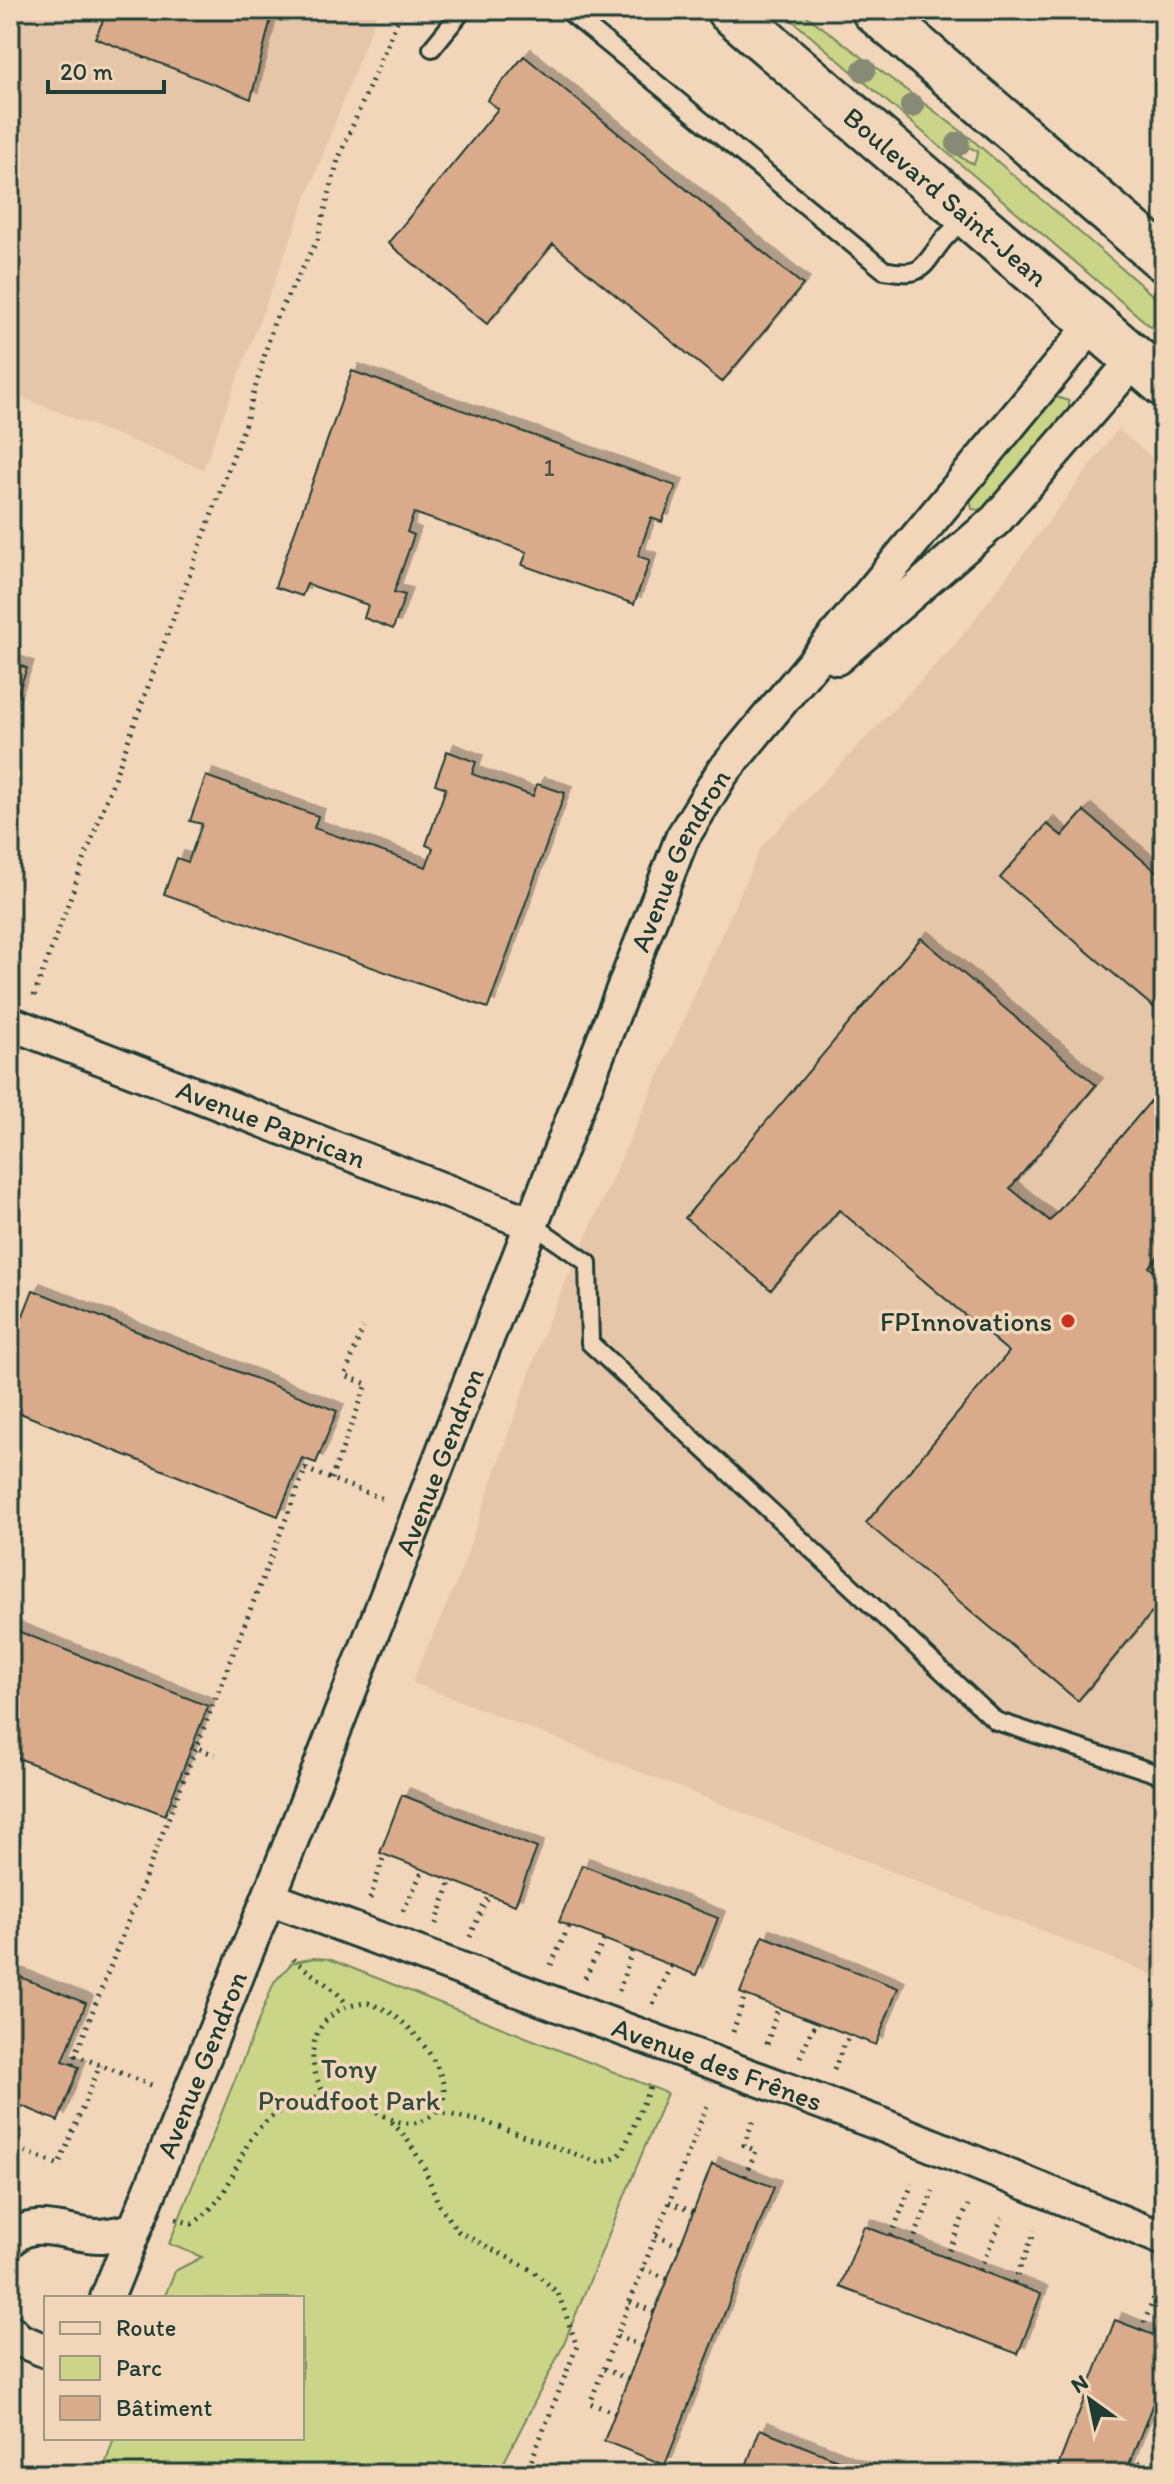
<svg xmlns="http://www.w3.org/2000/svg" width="1174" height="2484" viewBox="0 0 1174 2484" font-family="Itim,sans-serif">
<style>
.built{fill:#e6c6a9}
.green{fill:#cad588;stroke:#74895e;stroke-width:2;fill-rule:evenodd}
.building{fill:#d9ab8a;stroke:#1f3d34;stroke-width:2;filter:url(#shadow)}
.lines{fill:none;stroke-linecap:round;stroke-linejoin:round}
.lane-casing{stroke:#1f3d34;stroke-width:22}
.street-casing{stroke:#1f3d34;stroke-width:38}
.secondary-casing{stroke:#1f3d34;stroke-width:50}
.path{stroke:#1f3d34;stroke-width:5;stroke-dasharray:2 6;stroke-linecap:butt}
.lane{stroke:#f2d6b9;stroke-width:16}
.street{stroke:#f2d6b9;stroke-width:32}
.secondary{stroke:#f2d6b9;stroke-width:44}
.tree{fill:#878a74}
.poi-dot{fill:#c8321e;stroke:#f2d6b9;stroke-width:3}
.labels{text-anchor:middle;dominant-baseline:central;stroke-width:7;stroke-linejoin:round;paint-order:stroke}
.number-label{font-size:24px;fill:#4e584a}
.street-label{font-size:28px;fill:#1f3d34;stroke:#f2d6b9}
.poi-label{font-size:28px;fill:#1f3d34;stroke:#f2d6b9;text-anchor:end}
.park-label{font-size:28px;fill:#304c3c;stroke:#f2d6b9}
</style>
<defs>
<filter id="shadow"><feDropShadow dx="7" dy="-7" stdDeviation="0" flood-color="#0004"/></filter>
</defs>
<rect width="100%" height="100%" fill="#f2d6b9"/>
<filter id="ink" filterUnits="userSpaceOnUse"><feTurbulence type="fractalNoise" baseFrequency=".0125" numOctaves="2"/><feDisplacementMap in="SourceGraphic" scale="16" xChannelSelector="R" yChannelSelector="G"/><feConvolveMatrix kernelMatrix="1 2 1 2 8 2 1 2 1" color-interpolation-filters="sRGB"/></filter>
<g filter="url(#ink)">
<!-- built -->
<path class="built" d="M 10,10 L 378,10 L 203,469 L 10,393 Z
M 1118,429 L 1164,468 L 1164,1979 L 412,1682 L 458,1579 L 546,1326 L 761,847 L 955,645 Z"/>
<!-- green -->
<path class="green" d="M 780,10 L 799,10 L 969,137 L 1164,305 L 1164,338 ZM 966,146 L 978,151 L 974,164 L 960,157 Z
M 1056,397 L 1069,401 L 1069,414 L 984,511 L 972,509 L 970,497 Z
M 314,1958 L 329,1959 L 667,2093 L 562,2348 L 498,2474 L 102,2474 L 114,2438 L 302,2438 L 302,2298 L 164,2298 L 175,2271 L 202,2257 L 169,2244 L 274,1982 L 292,1963 Z"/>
<!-- building -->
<path class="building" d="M 108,10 L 273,10 L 251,99 L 95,38 Z
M 524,56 L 803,285 L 722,382 L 553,244 L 487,324 L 388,243 L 498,109 L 487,100 Z
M 352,371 L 676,486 L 662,522 L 651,518 L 638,556 L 650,560 L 634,604 L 522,565 L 527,552 L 414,513 L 407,532 L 414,535 L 394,592 L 405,595 L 393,629 L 364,618 L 368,605 L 307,584 L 302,596 L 275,587 Z
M 10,662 L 27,668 L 10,714 Z
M 447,751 L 476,762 L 472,774 L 533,796 L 537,784 L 565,793 L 488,1008 L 164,894 L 177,858 L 188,862 L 202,824 L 190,821 L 206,776 L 318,816 L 314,828 L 426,867 L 433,848 L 426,845 L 446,788 L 435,784 Z
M 1084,811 L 1164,878 L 1164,1016 L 1000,878 L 1047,824 L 1062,836 Z
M 921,938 L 1096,1085 L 1010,1188 L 1050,1221 L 1164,1085 L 1164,1249 L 1149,1267 L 1164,1280 L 1164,1598 L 1078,1701 L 866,1523 L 1009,1352 L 839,1210 L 771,1290 L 685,1218 Z
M 33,1290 L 337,1411 L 316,1463 L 302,1458 L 278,1516 L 10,1409 L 10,1371 L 19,1349 L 11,1346 Z
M 10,1628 L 208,1706 L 165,1815 L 10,1755 Z
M 402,1795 L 537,1848 L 515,1905 L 380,1853 Z
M 582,1865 L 718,1918 L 696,1975 L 559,1922 Z
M 763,1936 L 898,1988 L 876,2045 L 740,1993 Z
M 10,1973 L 86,2003 L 63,2061 L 79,2067 L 58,2121 L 10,2101 Z
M 712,2164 L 774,2187 L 665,2465 L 604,2441 Z
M 864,2226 L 1041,2294 L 1018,2354 L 840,2287 Z
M 1115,2320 L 1164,2339 L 1164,2374 L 1145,2424 L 1125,2474 L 1055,2474 Z
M 760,2429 L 873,2474 L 743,2474 Z"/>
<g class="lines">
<defs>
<path id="lane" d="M 567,10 L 884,270 C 925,278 922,266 944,239 C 951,231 960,224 967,217
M 432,48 L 463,10
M 532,1224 L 588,1263 L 590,1343 L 996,1721 L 1164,1776"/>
<g id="street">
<path d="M 837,658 L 996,520 L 1135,359"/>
<path id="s1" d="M 10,1023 L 532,1224"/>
<path id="s2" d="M 269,1898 L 877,2123 L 1164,2239"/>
<path d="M 10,2241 C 31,2214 73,2237 101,2236 C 112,2235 123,2232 133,2230"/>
<path id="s3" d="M 107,2298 L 285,1857 L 682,838 L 722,773 L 1094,323"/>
<path d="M 10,2331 L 19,2340 L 46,2351"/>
</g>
<g id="secondary">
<path id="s4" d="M 729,10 L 1164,384"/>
<path d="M 874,10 L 1164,259"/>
</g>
</defs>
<!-- lane casing -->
<use href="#lane" class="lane-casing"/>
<!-- street casing -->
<use href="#street" class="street-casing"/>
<!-- secondary casing -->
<use href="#secondary" class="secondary-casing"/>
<!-- path -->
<path class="path" d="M 34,996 L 245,424 L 274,322 L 317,241 L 338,160 L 402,10
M 305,1469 L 386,1500
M 331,1479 L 367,1384 L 345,1376 L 363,1328
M 192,1746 L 215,1755
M 370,1899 L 384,1855
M 403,1911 L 423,1870
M 436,1924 L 451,1880
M 470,1937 L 485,1902 L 491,1896
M 293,1959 C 307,1972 340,1991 346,2004
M 551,1965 L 569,1926
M 585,1978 L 604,1940
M 619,1991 L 632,1951
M 368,2003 C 375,2006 384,2008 391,2013 C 414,2027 467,2090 433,2115 C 394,2143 367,2090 325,2095 C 299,2053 315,2006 368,2003 Z
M 653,2004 L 671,1965
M 733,2032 L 745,1995
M 767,2044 L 778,2008
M 75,2055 L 156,2087
M 800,2057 L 812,2029 L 818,2023
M 72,2064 L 309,1460
M 834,2070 L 845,2042 L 851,2036
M 437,2112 L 485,2122 L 598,2162 C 609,2161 618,2159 624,2149 L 652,2082
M 392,2122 L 407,2139 L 423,2165 L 439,2205 L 459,2232 L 532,2270 L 558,2293 L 577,2346 L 526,2474
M 10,2131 L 20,2105
M 10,2146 L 59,2165 L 100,2065
M 745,2176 L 756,2151 L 744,2145 L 753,2121
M 669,2202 L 693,2212
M 176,2219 L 192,2224 C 257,2181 220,2118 325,2095
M 656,2236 L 680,2246
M 891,2236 L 912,2184
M 912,2244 L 933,2191
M 946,2258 L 968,2205
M 643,2269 L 667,2278
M 980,2270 L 1002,2218
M 1014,2283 L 1035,2231
M 630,2302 L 654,2312
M 1141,2330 L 1161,2281
M 617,2336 L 641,2346
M 604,2369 L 628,2379
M 1157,2391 L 1164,2394
M 615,2413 L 590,2403 L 708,2103
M 1145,2424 L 1164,2432
M 1131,2459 L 1164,2471"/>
<!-- lane -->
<use href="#lane" class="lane"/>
<!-- street -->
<use href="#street" class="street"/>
<!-- secondary -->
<use href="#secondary" class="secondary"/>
</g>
<!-- trees -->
<g class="tree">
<circle cx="864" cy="70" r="12"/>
<circle cx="912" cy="106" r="12"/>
<circle cx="958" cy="144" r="12"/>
</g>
</g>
<!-- markers -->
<circle class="poi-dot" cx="1068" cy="1321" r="8"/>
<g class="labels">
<!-- number labels -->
<g class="number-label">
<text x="549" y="467">1</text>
</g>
<!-- street labels -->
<g class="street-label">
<text stroke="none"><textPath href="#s4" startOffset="286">Boulevard Saint-Jean</textPath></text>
<text stroke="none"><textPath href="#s3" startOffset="1548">Avenue Gendron</textPath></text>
<text stroke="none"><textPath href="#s1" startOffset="280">Avenue Paprican</textPath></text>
<text stroke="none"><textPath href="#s3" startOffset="900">Avenue Gendron</textPath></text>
<text stroke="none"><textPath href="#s3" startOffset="252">Avenue Gendron</textPath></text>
<text stroke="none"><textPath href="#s2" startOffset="478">Avenue des Frênes</textPath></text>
</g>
<!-- poi labels -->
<g class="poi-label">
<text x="1052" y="1321">FPInnovations</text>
</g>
<!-- park labels -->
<g class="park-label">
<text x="349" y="2068">Tony<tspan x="349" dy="32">Proudfoot Park</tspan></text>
</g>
</g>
<!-- margin -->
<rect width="1174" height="2484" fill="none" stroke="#f2d6b9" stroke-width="40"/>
<rect x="20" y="20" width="1134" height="2444" fill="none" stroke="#1f3d34" stroke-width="3" filter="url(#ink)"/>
<!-- legend -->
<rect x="44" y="2296" width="260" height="144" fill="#f2d6b9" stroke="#9e9984" stroke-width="2"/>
<rect x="60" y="2322" width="40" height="12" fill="#f2d6b9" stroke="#9e9984" stroke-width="2"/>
<text x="116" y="2336" font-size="24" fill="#1f3d34">Route</text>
<rect x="60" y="2356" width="40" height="24" fill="#cad588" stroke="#9e9984" stroke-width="2"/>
<text x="116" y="2376" font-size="24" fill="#1f3d34">Parc</text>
<rect x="60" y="2396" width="40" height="24" fill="#d9ab8a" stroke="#9e9984" stroke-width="2"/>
<text x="116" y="2416" font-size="24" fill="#1f3d34">Bâtiment</text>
<!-- north arrow -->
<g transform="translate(1090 2400) rotate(327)" stroke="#f2d6b9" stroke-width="6" paint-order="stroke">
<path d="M0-6L14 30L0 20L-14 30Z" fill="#1f3d34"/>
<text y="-12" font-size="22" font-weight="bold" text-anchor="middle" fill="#1f3d34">N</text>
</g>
<!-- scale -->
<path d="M48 80v12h116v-12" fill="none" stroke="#1f3d34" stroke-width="4"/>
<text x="60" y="80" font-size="24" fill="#1f3d34" stroke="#f2d6b9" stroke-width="6" paint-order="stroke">20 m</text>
</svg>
